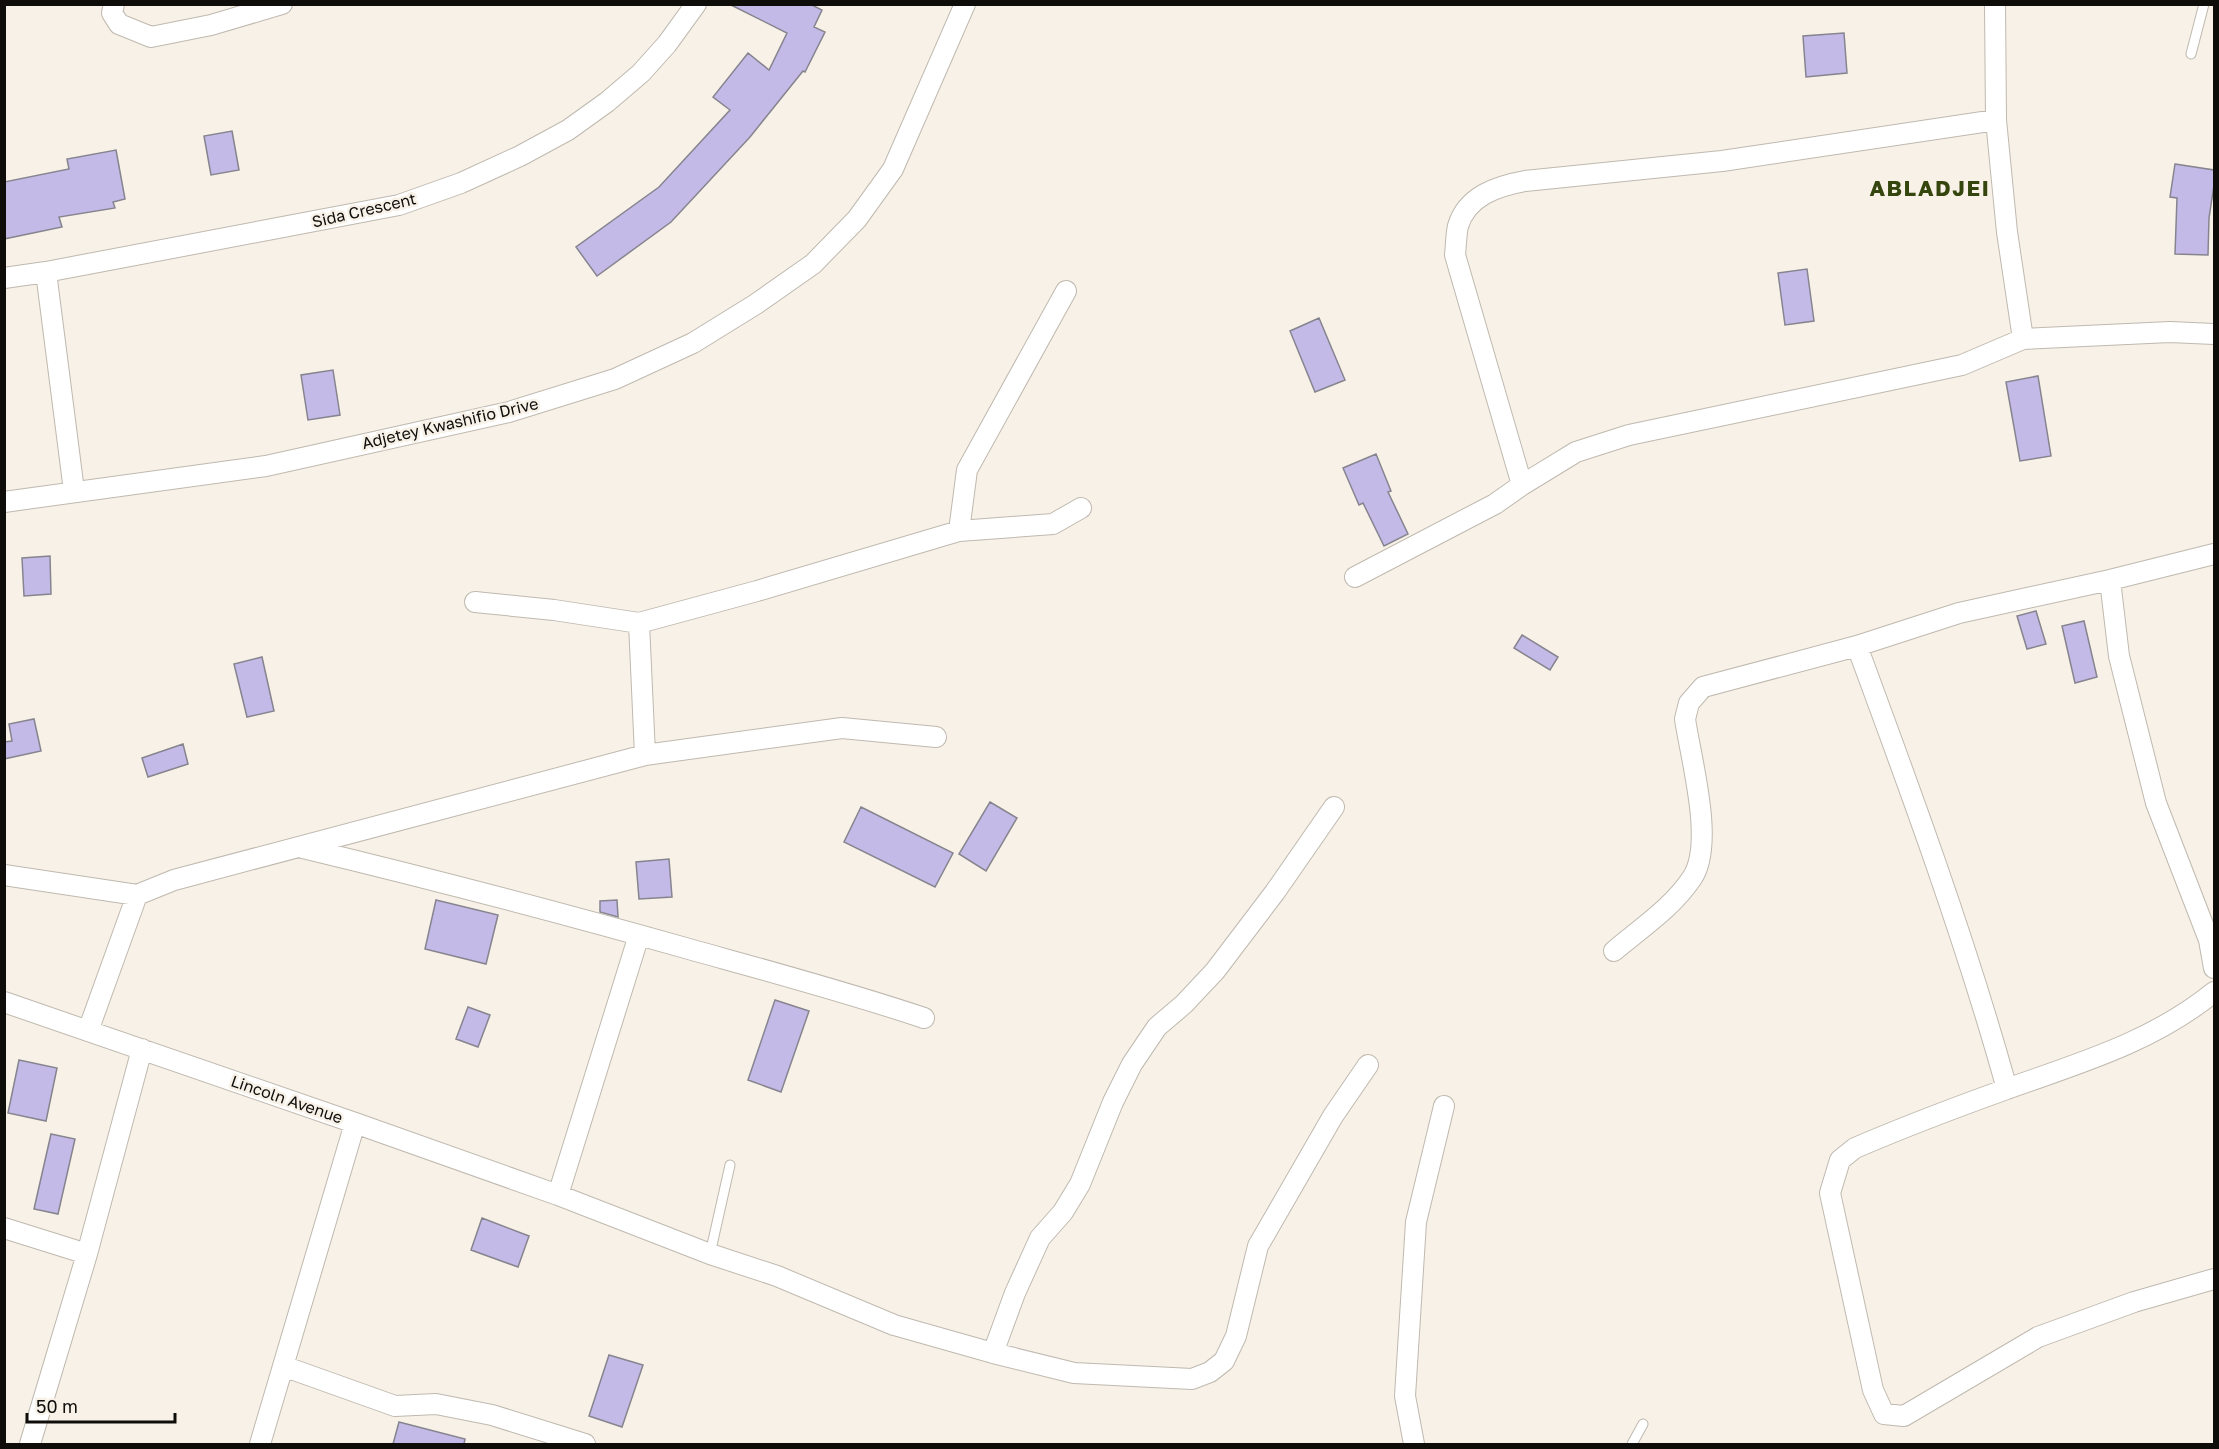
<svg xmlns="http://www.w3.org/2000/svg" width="2219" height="1449" viewBox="0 0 2219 1449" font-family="'Golos Text',sans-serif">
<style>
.building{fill:#c4bae8;stroke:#86848e;stroke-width:1.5}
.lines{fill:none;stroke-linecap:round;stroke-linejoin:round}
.service-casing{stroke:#bfb9af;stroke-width:11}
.minor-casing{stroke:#bfb9af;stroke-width:22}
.service{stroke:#fff;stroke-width:9}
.minor{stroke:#fff;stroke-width:20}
.labels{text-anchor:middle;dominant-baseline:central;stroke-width:5;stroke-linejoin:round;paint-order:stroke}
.street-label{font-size:16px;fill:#0f0d0a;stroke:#f7f1e7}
.district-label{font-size:22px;font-weight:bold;letter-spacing:1.5px;fill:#35450e;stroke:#f7f1e7}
</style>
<rect width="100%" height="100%" fill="#f7f1e7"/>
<!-- building -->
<path class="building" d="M 729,4 L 810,4 L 822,10 L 814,27 L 825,32 L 805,72 L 803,71 L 750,137 L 671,222 L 597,276 L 576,247 L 659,187 L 730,110 L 713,97 L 748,53 L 769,70 L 787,33 Z
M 1844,33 L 1847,73 L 1806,77 L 1803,36 Z
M 232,131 L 239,170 L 211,175 L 204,136 Z
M 116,150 L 125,199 L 113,202 L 115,208 L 59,217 L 62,227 L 4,239 L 4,182 L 69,169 L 67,159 Z
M 2175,164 L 2214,170 L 2214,185 L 2209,218 L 2208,255 L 2175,254 L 2177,198 L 2170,197 Z
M 1807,269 L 1814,321 L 1785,325 L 1778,273 Z
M 1319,318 L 1345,380 L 1315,392 L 1290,331 Z
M 333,370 L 340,415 L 308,420 L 301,375 Z
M 2038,376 L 2051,456 L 2020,461 L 2006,382 Z
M 1376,454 L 1391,491 L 1388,492 L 1408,534 L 1384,546 L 1363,503 L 1359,505 L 1343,468 Z
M 50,556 L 51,594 L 24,596 L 22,558 Z
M 2036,611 L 2046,644 L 2027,649 L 2017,616 Z
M 2084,621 L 2097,677 L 2075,683 L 2062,626 Z
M 1522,635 L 1558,657 L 1550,670 L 1514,648 Z
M 262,657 L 274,711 L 247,717 L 234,664 Z
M 34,719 L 41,751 L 4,759 L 4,742 L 12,741 L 9,724 Z
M 183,744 L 188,764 L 148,777 L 142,758 Z
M 990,802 L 1017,818 L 986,871 L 959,854 Z
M 861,807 L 953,853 L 935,887 L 844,842 Z
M 669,859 L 672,897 L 639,899 L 636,862 Z
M 436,900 L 498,915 L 486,964 L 425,949 Z
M 617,900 L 618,917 L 600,912 L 600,901 Z
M 775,1000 L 809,1011 L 781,1092 L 748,1080 Z
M 468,1007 L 490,1015 L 478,1047 L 456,1039 Z
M 19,1060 L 57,1068 L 46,1121 L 8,1113 Z
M 51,1134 L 75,1139 L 58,1214 L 34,1209 Z
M 482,1218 L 529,1236 L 518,1267 L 471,1250 Z
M 609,1355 L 643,1365 L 622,1427 L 589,1416 Z
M 399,1422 L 465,1439 L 464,1444 L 393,1444 Z"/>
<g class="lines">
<defs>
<path id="service" d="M 2191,54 L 2204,4
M 710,1254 L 730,1165
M 1632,1444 L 1643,1424"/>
<path id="minor" d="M 114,4 L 112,13 L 119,24 L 151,37 L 211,25 L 282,4
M 1995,4 L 1996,120 L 2007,232 L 2023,339
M 46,272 L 74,491
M 4,278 L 46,272 L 399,205 L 461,183 L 520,156 L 568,130 L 607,102 L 641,73 L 667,44 L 696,4
M 1522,485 L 1576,452 L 1629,435 L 1962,365 L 2023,339 L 2170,332 L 2214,334
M 4,502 L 266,466 L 509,412 L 615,379 L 693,343 L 756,304 L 813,264 L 857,219 L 893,169 L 965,4
M 959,531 L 967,470 L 1066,291
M 1355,577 L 1495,504 L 1522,485 L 1455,255 C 1456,246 1456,235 1458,226 C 1467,196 1497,186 1525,181 L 1722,161 L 1996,120
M 2110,580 L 2119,656 L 2156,803 L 2209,940 L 2214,968
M 475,602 L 554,610 L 639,623
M 1857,646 C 1911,792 1965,938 2007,1089
M 645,755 L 639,623 L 757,591 L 959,531 L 1053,524 L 1081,508
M 303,848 C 432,879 561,913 689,949 C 768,971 847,992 924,1018
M 4,875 L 137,895
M 1614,951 C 1641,928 1672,908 1692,878 C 1715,844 1691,760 1685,719 L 1689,703 L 1703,687 L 1857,646 L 1959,613 L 2110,580 L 2214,554
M 2214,992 C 2151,1043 2079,1063 2004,1090 C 1954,1108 1904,1127 1855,1148 L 1840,1160 L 1830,1193 L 1873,1390 L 1884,1414 L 1904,1416 L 2038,1337 L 2134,1302 L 2214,1279
M 4,1002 L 355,1123 L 558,1195 L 710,1254 L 777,1276 L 894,1325 L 993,1353 L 1074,1373 L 1192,1379 L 1210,1372 L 1224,1361 L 1236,1336 L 1258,1246 L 1333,1116 L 1368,1065
M 88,1031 L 137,895 L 174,880 L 645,755 L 842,728 L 936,737
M 558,1195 L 639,935
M 4,1228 L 87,1254
M 993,1353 L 1015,1293 L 1040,1238 L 1063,1212 L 1080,1184 L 1113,1102 L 1132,1064 L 1157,1027 L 1184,1004 L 1215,971 L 1275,892 L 1334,807
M 283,1366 L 395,1406 L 436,1404 L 492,1415 L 585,1444
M 30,1444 L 87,1254 L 142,1049
M 260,1444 L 355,1123
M 1414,1444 L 1405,1396 L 1416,1222 L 1444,1106"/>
</defs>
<!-- service casing -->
<use href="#service" class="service-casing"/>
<!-- minor casing -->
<use href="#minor" class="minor-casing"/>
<!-- service -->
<use href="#service" class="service"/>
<!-- minor -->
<use href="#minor" class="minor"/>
</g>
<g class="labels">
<!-- street labels -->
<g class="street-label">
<text transform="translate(364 210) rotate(-13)">Sida Crescent</text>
<text transform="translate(450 423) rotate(-13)">Adjetey Kwashifio Drive</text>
<text transform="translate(287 1099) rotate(19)">Lincoln Avenue</text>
</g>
<!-- district labels -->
<g class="district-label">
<text x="1930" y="187">ABLADJEI</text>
</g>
</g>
<!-- border -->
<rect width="2219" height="1449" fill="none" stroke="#0f0d0a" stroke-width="12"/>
<!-- scale -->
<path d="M27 1413v9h148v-9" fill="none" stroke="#0f0d0a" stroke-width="3"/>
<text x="36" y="1413" font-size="18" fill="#0f0d0a" stroke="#f7f1e7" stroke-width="4.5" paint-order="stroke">50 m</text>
</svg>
